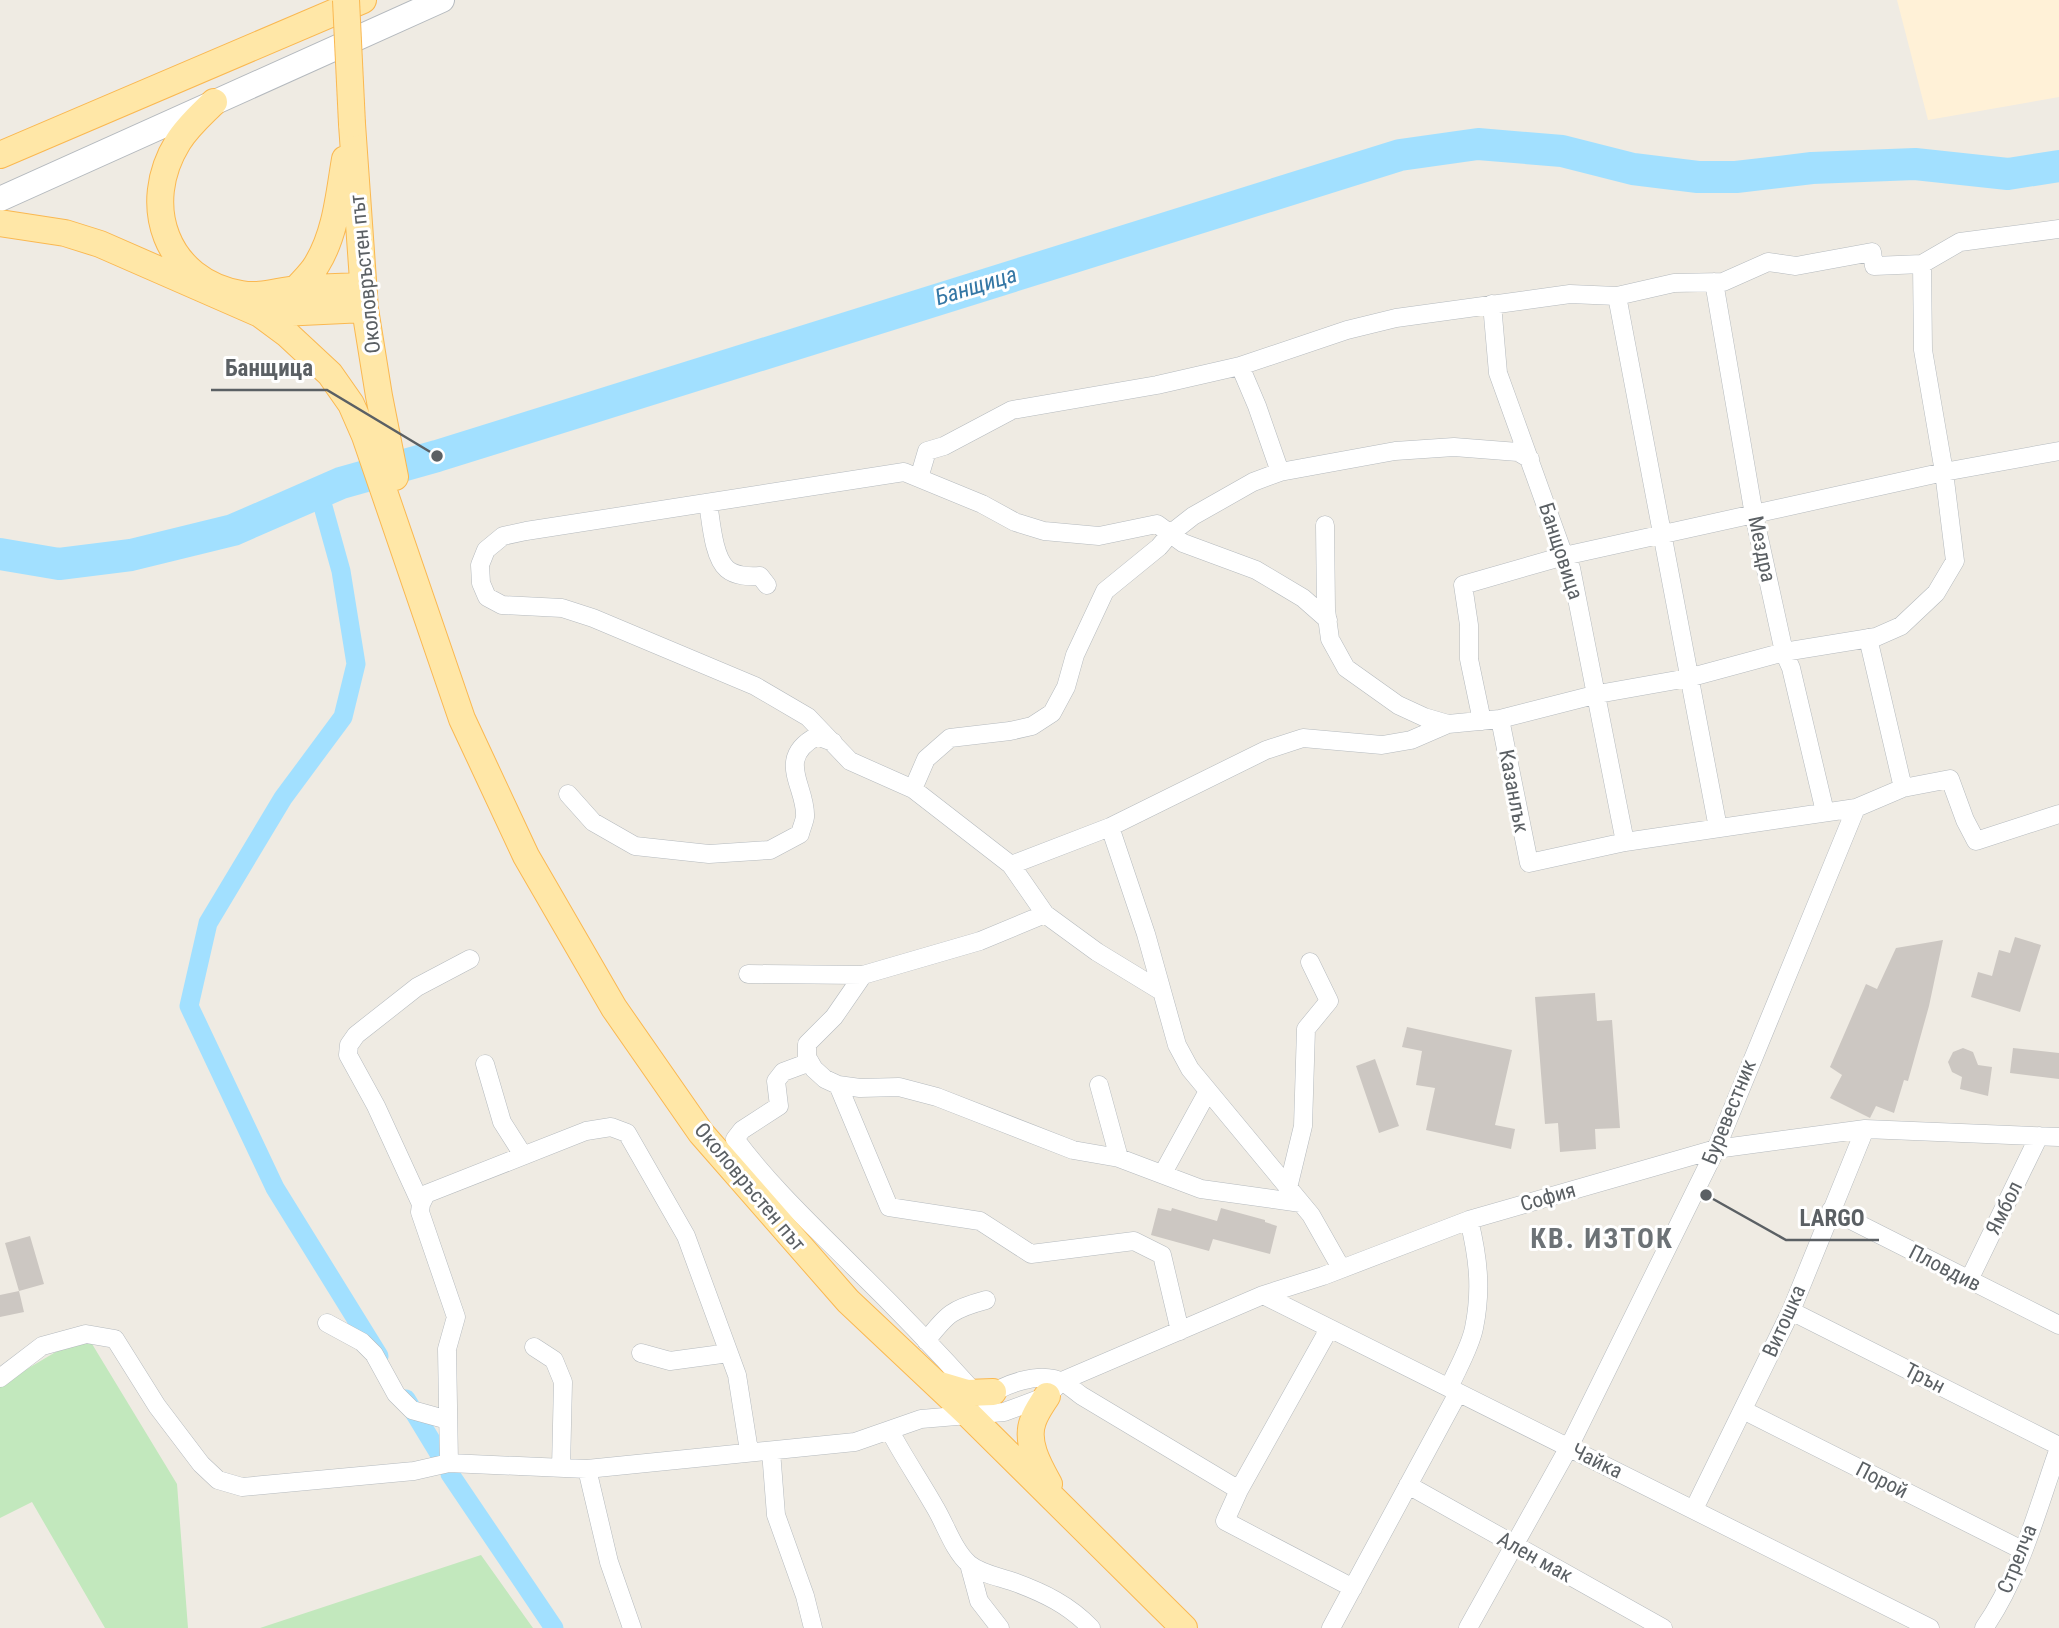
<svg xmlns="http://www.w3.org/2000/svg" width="2059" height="1628" viewBox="0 0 2059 1628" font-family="'Roboto Condensed',sans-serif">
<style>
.commercial{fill:#fff1d7}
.green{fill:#c2e8bd}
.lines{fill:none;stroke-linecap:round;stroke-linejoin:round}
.canal{stroke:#a2e0ff;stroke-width:19}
.river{stroke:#a2e0ff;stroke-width:32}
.building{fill:#ccc7c2}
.street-casing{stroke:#b5babe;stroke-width:19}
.secondary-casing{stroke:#b4b9be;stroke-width:26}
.primary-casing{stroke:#fab851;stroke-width:28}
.street{stroke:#fff;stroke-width:18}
.secondary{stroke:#fff;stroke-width:24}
.primary{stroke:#ffe7a7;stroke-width:26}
.primary-bridge-casing{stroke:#fab851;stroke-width:28;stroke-linecap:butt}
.primary-bridge{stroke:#ffe7a7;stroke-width:26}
.labels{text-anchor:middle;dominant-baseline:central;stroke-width:6;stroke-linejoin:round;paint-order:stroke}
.street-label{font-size:21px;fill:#5b6064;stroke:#fff}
.water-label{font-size:23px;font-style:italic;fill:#3477a5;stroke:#fff}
.district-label{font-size:28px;font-weight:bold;letter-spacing:2px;fill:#6c7276;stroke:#fff}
.leader{fill:none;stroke:#5b6064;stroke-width:2.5}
.callout-dot{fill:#5b6064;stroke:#fff;stroke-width:2.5}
.callout-label{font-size:23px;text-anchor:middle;font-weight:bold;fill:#5b6064;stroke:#fff;stroke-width:6;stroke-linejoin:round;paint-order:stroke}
</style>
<rect width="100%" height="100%" fill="#efebe3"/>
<!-- commercial -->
<path class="commercial" d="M 1897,0 L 2059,0 L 2059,97 L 1928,120 Z"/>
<!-- green -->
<path class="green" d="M 86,1334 L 177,1484 L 188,1628 L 105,1628 L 32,1502 L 0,1518 L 0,1385 Z
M 481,1555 L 533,1628 L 260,1628 Z"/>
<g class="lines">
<!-- canal -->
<path class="canal" d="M 319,492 L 341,571 L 356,664 L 343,717 L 283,798 L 208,923 L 189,1006 L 275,1188 L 379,1356
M 406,1399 L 440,1455
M 450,1474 L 554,1628"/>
<!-- river -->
<path class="river" d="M 0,554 L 59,564 L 131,555 L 233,530 L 341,483 L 437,456 L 1400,155 L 1478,144 L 1562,151 L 1633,169 L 1698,177 L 1736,177 L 1812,168 L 1915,164 L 2008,174 L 2059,166"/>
</g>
<!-- building -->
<path class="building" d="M 2015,937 L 2041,945 L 2020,1012 L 1971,997 L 1978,972 L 1992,976 L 1999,950 L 2010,953 Z
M 1943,940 L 1929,1006 L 1908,1081 L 1904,1080 L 1894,1113 L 1876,1106 L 1870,1118 L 1830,1098 L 1842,1075 L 1830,1067 L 1866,984 L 1877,989 L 1896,948 Z
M 1595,993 L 1597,1021 L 1612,1020 L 1620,1128 L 1595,1129 L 1596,1149 L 1560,1152 L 1558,1123 L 1545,1124 L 1535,997 Z
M 1407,1027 L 1512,1050 L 1495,1125 L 1515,1129 L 1511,1149 L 1426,1130 L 1435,1088 L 1416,1085 L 1422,1051 L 1402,1047 Z
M 1963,1048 L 1973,1052 L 1978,1065 L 1992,1067 L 1988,1096 L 1960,1089 L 1962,1077 L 1952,1072 L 1948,1062 L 1953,1052 Z
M 2013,1048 L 2059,1053 L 2059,1079 L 2010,1073 Z
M 1375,1059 L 1399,1126 L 1379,1133 L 1356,1066 Z
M 1158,1208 L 1171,1211 L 1172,1208 L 1217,1221 L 1221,1208 L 1265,1220 L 1265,1222 L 1277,1226 L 1270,1254 L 1213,1239 L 1209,1251 L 1151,1235 Z
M 30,1236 L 44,1284 L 19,1291 L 5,1243 Z
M 19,1291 L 24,1312 L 0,1317 L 0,1295 Z"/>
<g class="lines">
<defs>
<path id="street" d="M 1714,282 L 1754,515 L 1784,652 L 1791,668 L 1825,812
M 1617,296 L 1718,828
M 1492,304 L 1498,373 L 1564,556 L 1571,568 L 1625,842
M 1240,366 L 1257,406 L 1280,472
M 919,478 L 927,451 L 944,446 L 1012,410 L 1157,385 L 1240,366 L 1347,330 L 1396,318 L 1570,294 L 1617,296 L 1674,283 L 1723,282 L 1768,262 L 1796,266 L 1872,252 L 1874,266 L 1922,264 L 1960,242 L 2059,229
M 708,503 C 711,520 713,557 727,569 C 735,576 750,577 760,576 L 767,585
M 1325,525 L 1326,610 L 1330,639 L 1346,668 L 1398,705 L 1424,717 L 1448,724 L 1500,719 L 1598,694 L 1688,678 L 1784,652 L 1876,637 L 1901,626 L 1936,593 L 1955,561 L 1944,472 L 1923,350 L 1922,264
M 1868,638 L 1903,788
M 1500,719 L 1529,863 L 1625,842 L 1856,808 L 1903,788 L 1950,779 L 1965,820 L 1976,841 L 2059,814
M 1482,721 L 1469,659 L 1469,625 L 1463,585 L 1564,556 L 1944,472 L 2059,451
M 913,789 L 926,759 L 950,738 L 1010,731 L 1032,726 L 1052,713 L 1066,687 L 1075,655 L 1105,591 L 1159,547 L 1170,534 L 1193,516 L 1253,482 L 1280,472 L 1395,451 L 1454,447 L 1518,452 L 1530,459
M 568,794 L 593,822 L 635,846 L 709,854 L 770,850 L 800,834 C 801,829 804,823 805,817 C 807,787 774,759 817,736 L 833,742
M 1110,827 L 1146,934 L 1177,1045 L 1190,1069 L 1311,1215 L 1341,1268
M 1011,865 L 1110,827 L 1266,750 L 1303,738 L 1382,745 L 1411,740 L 1448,724
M 748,974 L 863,975 L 980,941 L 1045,914
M 863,975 L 834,1017 L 807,1044 L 807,1057 L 814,1069 L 825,1079 L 838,1085 L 860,1088 L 899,1087 L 937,1097 L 1073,1150 L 1119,1158 L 1201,1189 L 1301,1203
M 1161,991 L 1097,952 L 1045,914 L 1011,865 L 913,789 L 850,761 L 808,717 L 755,686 L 593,618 L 562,608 L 502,605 L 487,597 L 481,583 L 480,565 L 486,550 L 503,536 L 526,531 L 904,472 L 982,504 L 1015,522 L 1044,531 L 1099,536 L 1157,524 L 1183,543 L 1256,570 L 1303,598 L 1328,620
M 810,1062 L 783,1072 L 776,1081 L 779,1106 L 742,1130 L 735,1139 C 771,1187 814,1227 856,1269 C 897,1309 937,1351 975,1393
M 485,1064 L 502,1122 L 523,1155
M 838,1085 L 889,1207 L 980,1221 L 1031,1254 L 1134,1241 L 1162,1255 L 1180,1331
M 1099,1085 L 1119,1158
M 1163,1173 L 1208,1091
M 1288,1188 L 1303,1126 L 1306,1029 L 1329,1001 L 1310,962
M 421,1204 L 376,1106 L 348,1055 L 349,1045 L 356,1035 L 417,987 L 470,959
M 1831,1210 L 2059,1325
M 1969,1280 L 2039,1136
M 1263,1295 L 1930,1628
M 1791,1311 L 2059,1446
M 327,1323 L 362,1342 L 374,1354 L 396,1394 L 412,1410 L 448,1420
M 1329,1329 L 1239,1490 L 1225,1521 L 1353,1588
M 926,1341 C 947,1314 952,1309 986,1300
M 534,1347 L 554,1360 L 563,1382 L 561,1468
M 641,1353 L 670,1361 L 729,1353
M 0,1378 L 42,1346 L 86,1334 L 115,1339 L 157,1406 L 201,1464 L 218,1480 L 242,1487 L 414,1471 L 449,1463 L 587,1469 L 855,1442 L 921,1419 L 1004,1412 L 1047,1396 L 1062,1381 L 1263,1295 L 1323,1276 L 1469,1220 L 1716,1149 L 1865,1129 L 2059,1137
M 1449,1388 C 1457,1369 1470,1348 1474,1328 C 1482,1289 1478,1257 1469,1220
M 984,1399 C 1003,1384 1041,1370 1064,1383 C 1070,1386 1076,1392 1082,1396 L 1239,1490
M 1743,1410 L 2022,1550
M 890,1431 C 904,1458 921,1482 936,1509 C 946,1526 954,1551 969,1564 C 981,1574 1000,1577 1014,1582 C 1044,1593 1069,1605 1091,1628
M 771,1451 L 776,1515 L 805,1596 L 813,1628
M 449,1463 L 447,1349 L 456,1317 L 420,1212 L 421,1204 L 426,1194 L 586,1131 L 611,1127 L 627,1133 L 686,1236 L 737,1375 L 749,1451
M 587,1469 L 609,1562 L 632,1628
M 1408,1485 L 1663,1628
M 1694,1509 L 1791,1311 L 1865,1129
M 969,1564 L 979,1601 L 1000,1628
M 1331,1628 L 1458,1393
M 1468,1628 L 1569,1447 L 1716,1149 L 1856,808
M 1984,1628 C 2020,1577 2038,1507 2059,1448"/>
<path id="secondary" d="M 0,199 L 442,0"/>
<path id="primary" d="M 214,102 C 201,115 188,126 178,142 C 139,205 166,281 241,294 C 262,298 279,290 300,289 C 321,287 343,287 364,286
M 352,124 L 365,309 L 379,396 L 395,477
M 0,155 L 363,0
M 0,223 L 65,233 L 100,244 L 260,314 L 287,334 L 330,374 L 351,404 L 365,436 L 462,719 L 526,856 L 614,1008 L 701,1133 L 848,1301 L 968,1414 L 1184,1628
M 296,289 C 303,281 312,273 317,264 C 336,233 339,194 345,159
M 260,314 L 365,309
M 940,1385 L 967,1393 L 993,1392
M 1047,1396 C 1042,1404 1036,1412 1033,1421 C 1025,1442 1039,1466 1049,1484"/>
</defs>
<!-- street casing -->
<use href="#street" class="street-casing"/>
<!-- secondary casing -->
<use href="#secondary" class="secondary-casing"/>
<!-- primary casing -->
<use href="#primary" class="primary-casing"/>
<!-- street -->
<use href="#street" class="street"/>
<!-- secondary -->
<use href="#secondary" class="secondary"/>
<!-- primary -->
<use href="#primary" class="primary"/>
<defs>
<path id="primary-bridge" d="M 346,0 L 352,124"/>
</defs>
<!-- primary-bridge casing -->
<use href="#primary-bridge" class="primary-bridge-casing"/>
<!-- primary-bridge -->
<use href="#primary-bridge" class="primary-bridge"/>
</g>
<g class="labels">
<!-- street labels -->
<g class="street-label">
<text transform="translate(365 274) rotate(-96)">Околовръстен път</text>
<text transform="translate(1762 549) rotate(78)">Мездра</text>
<text transform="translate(1561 551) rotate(72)">Банщовица</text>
<text transform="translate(1514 791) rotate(79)">Казанлък</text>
<text transform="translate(1729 1112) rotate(-68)">Буревестник</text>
<text transform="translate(750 1187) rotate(50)">Околовръстен път</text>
<text transform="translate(1548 1197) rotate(-16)">София</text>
<text transform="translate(2004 1208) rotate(-64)">Ямбол</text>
<text transform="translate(1945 1268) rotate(27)">Пловдив</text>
<text transform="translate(1784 1321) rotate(-66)">Витошка</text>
<text transform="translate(1925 1378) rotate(27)">Трън</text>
<text transform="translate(1597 1461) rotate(26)">Чайка</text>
<text transform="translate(1882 1480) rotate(27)">Порой</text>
<text transform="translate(1535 1557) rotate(29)">Ален мак</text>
<text transform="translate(2017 1559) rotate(-68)">Стрелча</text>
</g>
<!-- water labels -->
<g class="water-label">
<text transform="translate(976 286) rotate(-17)">Банщица</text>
</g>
<!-- district labels -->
<g class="district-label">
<text x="1602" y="1238">КВ. ИЗТОК</text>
</g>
</g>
<!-- callouts -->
<path class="leader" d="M437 456L327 390H211M1706 1195L1786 1240H1879"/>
<g class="callout-dot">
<circle cx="437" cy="456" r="7"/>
<circle cx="1706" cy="1195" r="7"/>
</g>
<g class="callout-label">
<text x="269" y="376">Банщица</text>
<text x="1832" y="1226">LARGO</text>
</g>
</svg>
